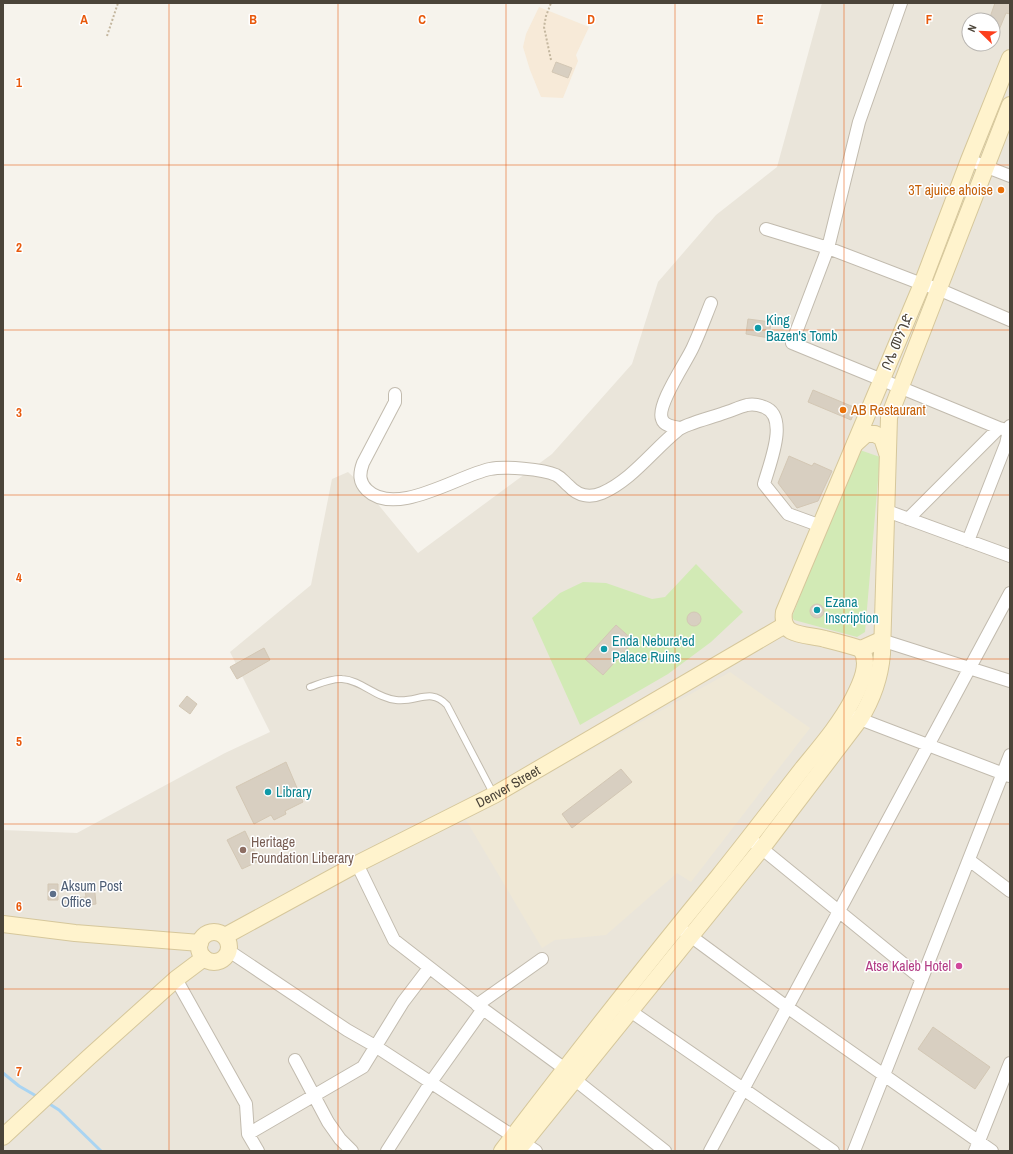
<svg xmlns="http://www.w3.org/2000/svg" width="1013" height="1154" viewBox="0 0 1013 1154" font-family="'Archivo Narrow','Noto Sans Ethiopic',sans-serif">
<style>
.residential{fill:#eae5da;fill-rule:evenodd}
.commercial{fill:#f7ead8}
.education{fill:#efe8d6}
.green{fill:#d2eab5}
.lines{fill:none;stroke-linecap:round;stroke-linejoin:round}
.stream{stroke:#a9d4f2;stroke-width:3}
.building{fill:#d8cfc1;stroke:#d3c7b4}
.lane-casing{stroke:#c2bbae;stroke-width:8}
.street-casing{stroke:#c2bbae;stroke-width:14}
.secondary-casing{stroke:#d6c79b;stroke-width:18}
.path{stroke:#c4b79f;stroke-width:2;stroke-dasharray:2 2;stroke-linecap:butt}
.lane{stroke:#fff;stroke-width:6}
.street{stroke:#fff;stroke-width:12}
.secondary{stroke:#fff3cd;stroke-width:16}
.grid{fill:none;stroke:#e8590c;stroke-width:1;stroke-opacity:0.55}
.food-dot{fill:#e8710a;stroke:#fff;stroke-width:1.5}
.culture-dot{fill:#0f9aa8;stroke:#fff;stroke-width:1.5}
.education-dot{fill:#8d6e63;stroke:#fff;stroke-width:1.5}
.service-dot{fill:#5c6f8a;stroke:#fff;stroke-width:1.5}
.hotel-dot{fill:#d1479c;stroke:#fff;stroke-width:1.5}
.labels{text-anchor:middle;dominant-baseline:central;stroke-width:3;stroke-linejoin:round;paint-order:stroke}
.food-label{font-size:14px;fill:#c56008;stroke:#fff;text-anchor:end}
.culture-label{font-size:14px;fill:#0d838f;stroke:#fff;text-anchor:start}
.street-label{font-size:14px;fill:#4b4439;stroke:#fff}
.education-label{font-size:14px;fill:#785e54;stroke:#fff;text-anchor:start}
.service-label{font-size:14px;fill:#4e5e75;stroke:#fff;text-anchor:start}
.hotel-label{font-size:14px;fill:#b23c85;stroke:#fff;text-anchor:end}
.grid-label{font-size:13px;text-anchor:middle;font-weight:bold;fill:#e8590c;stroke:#fff;stroke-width:3;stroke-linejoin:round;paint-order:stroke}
</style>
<rect width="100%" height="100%" fill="#f6f3ec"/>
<!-- residential -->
<path class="residential" d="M 822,3 L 1010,3 L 1010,1151 L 3,1151 L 3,830 L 77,833 L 225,753 L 270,732 L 230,652 L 311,585 L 332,479 L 348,472 L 363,486 L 418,553 L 552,454 L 632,364 L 658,282 L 716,215 L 777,167 ZM 969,20 L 993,20 L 993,44 L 969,44 Z"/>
<!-- commercial -->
<path class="commercial" d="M 539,7 L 589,27 L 576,55 L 578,61 L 563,98 L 541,97 L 530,70 L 523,47 L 526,34 Z"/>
<!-- education -->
<path class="education" d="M 730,672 L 810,728 L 691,882 L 677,873 L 606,935 L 555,940 L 542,948 L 466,820 Z"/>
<!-- green -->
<path class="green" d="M 857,449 L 880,457 L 865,632 L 857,637 L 794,620 L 792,617 Z
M 696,564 L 743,612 L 711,642 L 668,674 L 580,725 L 532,618 L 560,593 L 583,582 L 606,583 L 652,599 L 665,597 Z"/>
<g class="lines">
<!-- stream -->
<path class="stream" d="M 3,1073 L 19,1086 L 38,1097
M 48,1103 L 59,1110 L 101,1151"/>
</g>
<!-- building -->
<path class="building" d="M 995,3 L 1010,3 L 1010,14 L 1006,13 L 999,30 L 993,28 L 993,20 L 989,20 Z
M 556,62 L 572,68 L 568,78 L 552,72 Z
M 748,319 L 771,322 L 769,338 L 746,334 Z
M 813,390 L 856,408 L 851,420 L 808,402 Z
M 789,456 L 812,466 L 814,463 L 832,471 L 818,501 L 797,508 L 778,483 Z
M810 611a7 7 0 1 1 14 0a7 7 0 1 1-14 0Z
M687 619a7 7 0 1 1 14 0a7 7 0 1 1-14 0Z
M 616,625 L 634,641 L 603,675 L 585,659 Z
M 264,648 L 270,660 L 237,679 L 230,667 Z
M 187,696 L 197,704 L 190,714 L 179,706 Z
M 286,762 L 303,802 L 285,811 L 286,814 L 274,820 L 271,815 L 254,824 L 236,787 Z
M 621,769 L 632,782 L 572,828 L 562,814 Z
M 245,831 L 259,861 L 242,869 L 227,840 Z
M 94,883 L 96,904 L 65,908 L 64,899 L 86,897 L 84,884 Z
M 48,884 L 58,884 L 58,900 L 48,900 Z
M 933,1027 L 990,1067 L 975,1089 L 918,1049 Z"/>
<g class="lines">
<defs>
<path id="lane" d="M 310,687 C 319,684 331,678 342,679 C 361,680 376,698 396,700 C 417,703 430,687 447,705 L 494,795"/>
<path id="street" d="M 901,3 L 859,122 L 828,248 L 792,343 L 999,428 L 1010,431
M 969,160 L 1010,176
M 766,229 L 828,248 L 922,284 L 938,289 L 1010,320
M 395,394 L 395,402 L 363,463 C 359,474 359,482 367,490 C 396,518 459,475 490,469 C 504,466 543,469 556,475 C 562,478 564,482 569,486 C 578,496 590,498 602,493 C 632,480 653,450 678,430 C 685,424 714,417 724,413 C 731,411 739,407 747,405 C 752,404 759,405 764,407 C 790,416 769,465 764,484 L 788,514 L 821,526
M 680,428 C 674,427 664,426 662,419 C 656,405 687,361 693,347 C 700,332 705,318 711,303
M 887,511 L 1010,556
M 908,519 L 999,428
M 968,541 L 1006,444 L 1010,426
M 881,640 L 1010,681
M 852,716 L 1009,776
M 755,843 L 922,979
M 969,860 L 1010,891
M 357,864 L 394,940 L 483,1009 L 565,1069 L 574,1079 L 665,1151
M 685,932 L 787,1007 L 992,1151
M 229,951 L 347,1030 L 375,1046 L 536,1151
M 176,979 L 246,1104 L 248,1134 L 258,1151
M 477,1005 L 542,959
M 623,1006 L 833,1151
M 295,1060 L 328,1122 L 340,1139 L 352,1151
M 248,1134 L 363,1067 L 403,1002 L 429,968
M 387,1151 L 431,1082 L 483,1009
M 710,1151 L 1010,593
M 854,1151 L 1010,755
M 975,1151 L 1010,1063"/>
<g id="secondary">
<path d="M 855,444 L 866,434 L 875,434 L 882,438 L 887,453"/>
<path d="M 881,640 L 861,649 C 849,645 837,642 825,639 C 815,636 800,636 791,631 C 784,627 783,619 784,612 L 922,284 L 969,160 L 1010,58"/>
<path d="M 3,924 L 75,933 L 200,943"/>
<circle cx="214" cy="947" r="15"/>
<path id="s1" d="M 225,936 L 357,864 L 494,795 L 785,625"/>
<path d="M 3,1137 L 88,1058 L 176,979 L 204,958"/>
<path d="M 502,1151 C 572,1059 644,967 718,877 C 747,841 775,804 803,768 C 821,746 840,724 853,699 C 860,685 871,664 861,649"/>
<path d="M 517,1151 L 762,848 L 860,719 C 873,698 880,678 882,654 L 889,417 L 1010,105"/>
</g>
</defs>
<!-- lane casing -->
<use href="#lane" class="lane-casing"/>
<!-- street casing -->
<use href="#street" class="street-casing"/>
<!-- secondary casing -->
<use href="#secondary" class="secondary-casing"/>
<!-- path -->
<path class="path" d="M 107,36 L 118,3
M 551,60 L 544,27 L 546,16 L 551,3"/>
<!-- lane -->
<use href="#lane" class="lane"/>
<!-- street -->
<use href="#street" class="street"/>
<!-- secondary -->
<use href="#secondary" class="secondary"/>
</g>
<!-- grid -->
<path class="grid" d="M 169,3 L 169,1151M 338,3 L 338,1151M 506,3 L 506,1151M 675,3 L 675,1151M 844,3 L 844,1151M 3,165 L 1010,165M 3,330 L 1010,330M 3,495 L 1010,495M 3,659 L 1010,659M 3,824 L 1010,824M 3,989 L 1010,989"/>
<!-- markers -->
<g class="food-dot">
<circle cx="1001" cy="190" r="4"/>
<circle cx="843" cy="410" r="4"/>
</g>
<g class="culture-dot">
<circle cx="758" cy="328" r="4"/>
<circle cx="817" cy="610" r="4"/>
<circle cx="604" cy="649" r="4"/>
<circle cx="268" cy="792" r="4"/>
</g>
<circle class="education-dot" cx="243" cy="850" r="4"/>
<circle class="service-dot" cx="53" cy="894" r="4"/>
<circle class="hotel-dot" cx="959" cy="966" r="4"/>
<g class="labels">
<!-- food labels -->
<g class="food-label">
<text x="993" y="190">3T ajuice ahoise</text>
<text x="851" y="410" text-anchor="start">AB Restaurant</text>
</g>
<!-- culture labels -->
<g class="culture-label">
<text x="766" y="320">King<tspan x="766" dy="16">Bazen's Tomb</tspan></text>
<text x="825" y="602">Ezana<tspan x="825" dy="16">Inscription</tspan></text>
<text x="612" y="641">Enda Nebura'ed<tspan x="612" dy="16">Palace Ruins</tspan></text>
<text x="276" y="792">Library</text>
</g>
<!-- street labels -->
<g class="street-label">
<text transform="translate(897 342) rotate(-67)">ቦሌ መንገድ</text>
<text stroke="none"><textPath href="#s1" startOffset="320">Denver Street</textPath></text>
</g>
<!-- education labels -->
<g class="education-label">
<text x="251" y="842">Heritage<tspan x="251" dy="16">Foundation Liberary</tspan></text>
</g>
<!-- service labels -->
<g class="service-label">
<text x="61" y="886">Aksum Post<tspan x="61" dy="16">Office</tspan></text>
</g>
<!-- hotel labels -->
<g class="hotel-label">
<text x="951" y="966">Atse Kaleb Hotel</text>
</g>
</g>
<g class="grid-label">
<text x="84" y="24">A</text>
<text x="253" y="24">B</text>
<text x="422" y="24">C</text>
<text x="591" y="24">D</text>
<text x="760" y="24">E</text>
<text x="929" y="24">F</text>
<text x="19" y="87">1</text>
<text x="19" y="252">2</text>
<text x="19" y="417">3</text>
<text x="19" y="582">4</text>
<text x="19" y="746">5</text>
<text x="19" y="911">6</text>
<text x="19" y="1076">7</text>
</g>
<!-- border -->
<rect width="1013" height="1154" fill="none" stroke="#4b4439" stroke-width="8"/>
<!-- north arrow -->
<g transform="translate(981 32) rotate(293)"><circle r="19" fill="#ffffff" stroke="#b7b4b0"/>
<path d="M0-3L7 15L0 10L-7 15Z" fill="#fc3f1d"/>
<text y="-6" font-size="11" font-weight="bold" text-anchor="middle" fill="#4b4439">N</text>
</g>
</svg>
